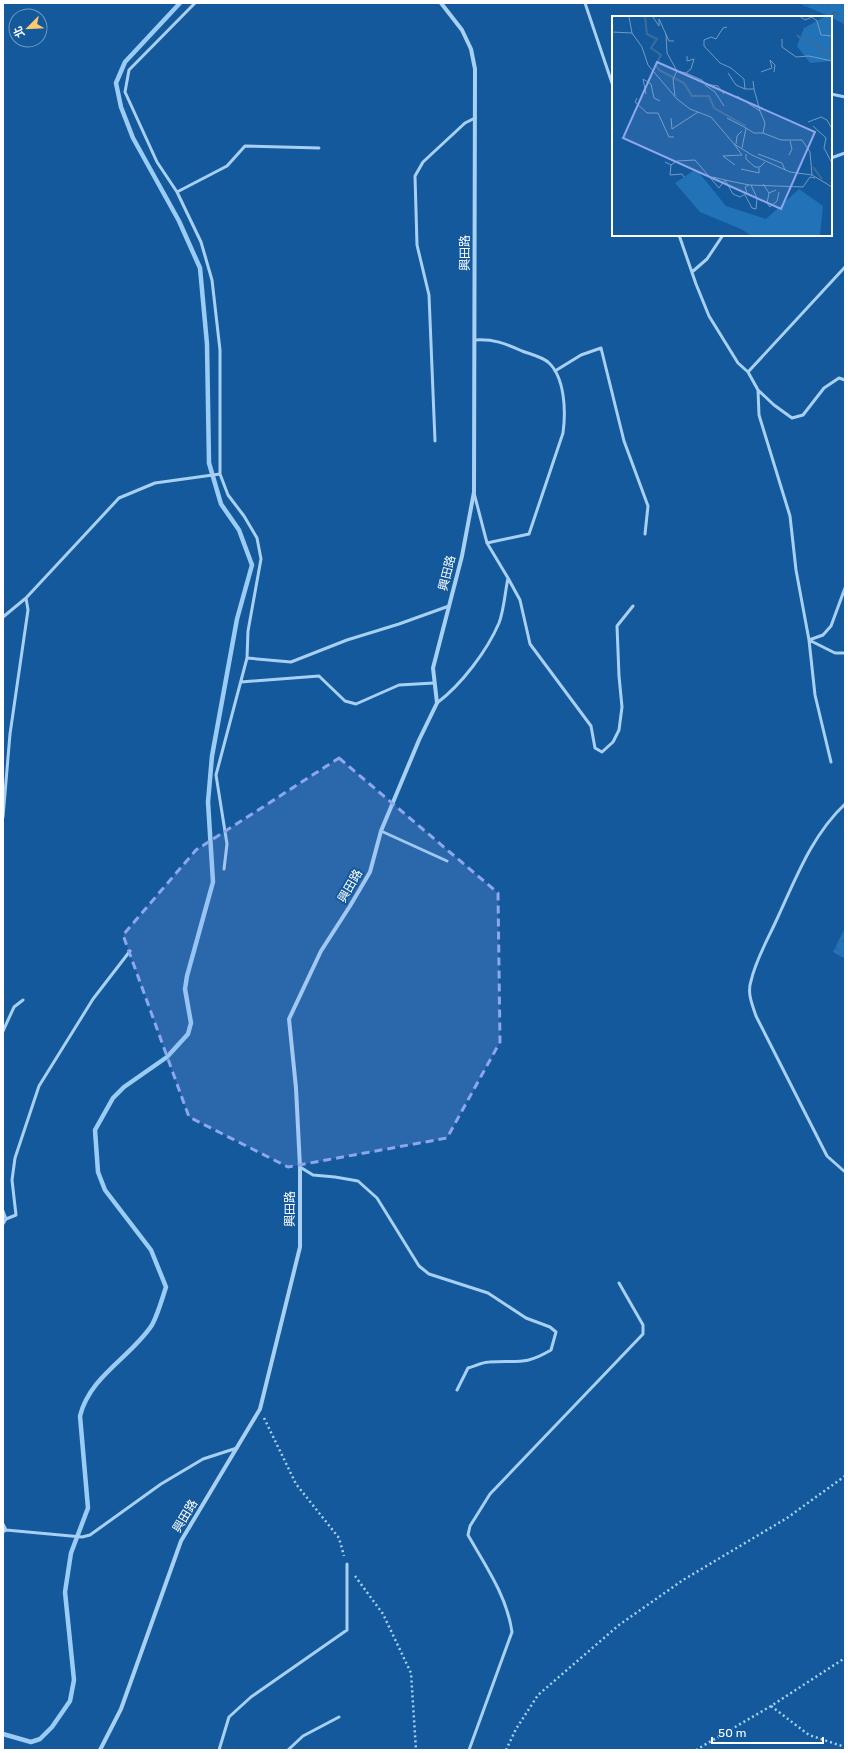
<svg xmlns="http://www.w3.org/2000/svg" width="848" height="1753" viewBox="0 0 848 1753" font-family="Rubik,'Noto Sans TC',sans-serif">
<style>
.forest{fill:url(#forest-crowns)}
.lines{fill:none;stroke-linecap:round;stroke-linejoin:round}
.stream{stroke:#9accf6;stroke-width:4.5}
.path{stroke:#a8d0f4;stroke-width:2.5;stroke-dasharray:2 3;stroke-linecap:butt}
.lane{stroke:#a8d0f4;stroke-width:3}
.street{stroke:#a8d0f4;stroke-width:4}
.marked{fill:#8ea6ec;fill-opacity:0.2;stroke:#8ea6ec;stroke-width:3;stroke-dasharray:8 5;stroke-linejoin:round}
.labels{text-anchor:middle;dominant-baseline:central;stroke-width:4;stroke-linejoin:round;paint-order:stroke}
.street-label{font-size:12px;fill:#fff;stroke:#13599b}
.inset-river{fill:none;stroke:#3b6d9c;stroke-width:2}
.inset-road{fill:none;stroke:#719bc3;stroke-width:1}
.view{fill:#8ea6ec;fill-opacity:0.15;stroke:#8ea6ec;stroke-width:2}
.inset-edge{fill:none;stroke:#fff;stroke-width:2}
</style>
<defs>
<pattern id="forest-crowns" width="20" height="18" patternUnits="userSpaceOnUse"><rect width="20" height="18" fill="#2272b8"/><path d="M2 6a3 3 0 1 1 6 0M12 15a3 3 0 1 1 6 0" fill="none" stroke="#395d7d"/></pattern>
</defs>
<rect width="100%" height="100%" fill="#13599b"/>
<!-- forest -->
<path class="forest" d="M 798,3 L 845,3 L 845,25 L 831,17 Z
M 845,928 L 845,959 L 833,952 Z"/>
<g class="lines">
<!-- stream -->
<path class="stream" d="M 3,1734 L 31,1742 L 40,1739 L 52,1727 L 70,1701 L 74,1680 L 65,1592 L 71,1553 L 88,1508 L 80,1416 C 90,1376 130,1358 152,1325 C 158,1314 162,1299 166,1287 L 151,1250 L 105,1190 L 98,1172 L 95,1130 L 113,1098 L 124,1087 L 167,1057 L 188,1034 L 191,1023 L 185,989 L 187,976 L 213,882 L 208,802 L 212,756 L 237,619 L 252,565 L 239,530 L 221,504 L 209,463 L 207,344 L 200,268 L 179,221 L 133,138 L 121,107 L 116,83 L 125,62 L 180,3"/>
<!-- path -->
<path class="path" d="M 264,1418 L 296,1484 L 339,1538 L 344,1556
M 355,1576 L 383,1614 L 411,1673 L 416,1750
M 771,1706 L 809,1735 L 845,1747
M 506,1750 L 516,1729 L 538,1695 L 619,1625 L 683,1580 L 787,1518 L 845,1476
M 696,1750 L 771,1706 L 845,1658"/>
<!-- lane -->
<path class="lane" d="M 195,3 L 129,70 L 125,92 L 157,162 L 177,192 L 201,242 L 212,280 L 220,350 L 220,474 L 228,495 L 244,516 L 257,538 L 261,559 L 248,631 L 247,658 L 291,662 L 347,640 L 399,624 L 449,606
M 585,3 L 613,86
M 831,94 L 845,97
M 831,158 L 845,153
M 177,192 L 227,166 L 245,146 L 319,148
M 679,235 L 696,284 L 709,316 L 738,363 L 748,372 L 758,390 L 759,415 L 790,516 L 796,570 L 809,640 L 835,653 L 845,653
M 692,272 L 707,259 L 723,235
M 475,340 C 494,339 504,343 522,351 C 530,354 542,357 548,362 C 565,377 566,411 563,433 L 529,534 L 487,543
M 555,371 L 581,355 L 601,348 L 624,441 L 648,506 L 645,534
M 748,372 L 845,267
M 758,390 L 774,405 L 792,418 L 803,415 L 824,388 L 839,378 L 845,380
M 435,441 L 429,295 L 417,245 L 415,176 L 423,162 L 465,123 L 475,118
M 474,493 L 487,543 L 508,578
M 26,598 L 119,498 L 155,483 L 220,474
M 3,617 L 26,598 L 28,610 L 10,734 L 3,817
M 241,682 L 319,676 L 345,701 L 356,704 L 399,685 L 434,683
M 437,703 C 461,685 487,651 499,623 C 504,610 505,592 508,578 L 520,600 L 530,644 L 591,726 L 595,748 L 602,752 L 613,742 L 619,730 L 622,707 L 619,676 L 617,626 L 633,606
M 831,762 L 815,695 L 809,640 L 823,635 L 831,626 L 845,588
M 845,804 C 812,835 796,878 777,919 C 768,939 756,959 751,981 C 747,993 752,1004 756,1016 L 827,1156 L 845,1172
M 381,831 L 447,861
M 224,869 L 227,844 L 216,775 L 247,658
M 3,1031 L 14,1007 L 23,1000
M 300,1167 L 313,1175 L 335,1177 L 358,1181 L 377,1198 L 419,1266 L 429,1274 L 488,1293 L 526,1318 L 550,1327 L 556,1332 L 551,1350 C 524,1366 518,1360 489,1362 C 483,1362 475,1366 468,1368 L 457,1390
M 3,1211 L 6,1219 L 3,1224
M 6,1219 L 16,1215 L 12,1180 L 15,1158 L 39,1086 L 93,999 L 130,951
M 3,1524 L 6,1530 L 3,1532
M 6,1530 L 82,1537 L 90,1535 L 161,1484 L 203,1459 L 237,1448
M 219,1750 L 229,1717 L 251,1697 L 347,1630 L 347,1564
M 288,1750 L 303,1736 L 339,1717
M 469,1750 L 512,1632 C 507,1596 485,1565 468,1535 L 470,1526 L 490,1494 L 643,1334 L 643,1325 L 619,1283"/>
<!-- street -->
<path class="street" d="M 100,1750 L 121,1709 L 181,1541 L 260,1409 L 300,1247 L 300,1167 L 296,1088 L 289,1019 L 321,951 L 350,906 L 370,872 L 381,831 L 419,740 L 437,703 L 433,668 L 462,556 L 474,492 L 475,69 L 471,49 L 462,30 L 441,3"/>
</g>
<!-- marked area -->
<path class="marked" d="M 339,758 L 498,893 L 500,1042 L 447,1138 L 288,1167 L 189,1117 L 123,935 L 196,850 Z"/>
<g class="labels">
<!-- street labels -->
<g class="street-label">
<text transform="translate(465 253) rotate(-90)">興田路</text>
<text transform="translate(447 573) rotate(-76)">興田路</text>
<text transform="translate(350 886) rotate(-60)">興田路</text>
<text transform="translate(290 1209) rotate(-90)">興田路</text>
<text transform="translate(185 1516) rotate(-59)">興田路</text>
</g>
</g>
<!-- overview -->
<g transform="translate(612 16)">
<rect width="220" height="220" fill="#13599b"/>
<path d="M 212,1 L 220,1 L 220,45 L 198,47 L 185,30 L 192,12 ZM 84,153 L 114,190 L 154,203 L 187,173 L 211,190 L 208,219 L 138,219 L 131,214 L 88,196 L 63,167 Z" fill="#2272b8"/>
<path class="inset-river" d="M 33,1 L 35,18 L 45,23 L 39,32 L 49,39 L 44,49 L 47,54 L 72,67 L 80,80 L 97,80 L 102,92 L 134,110M 185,19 L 189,23 L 197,24 L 215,37 L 220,36M 201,151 L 210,163"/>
<path class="inset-road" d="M 17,1 L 20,17 L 30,31 L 36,49 L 65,83 L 78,93 L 99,101 L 122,128 L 140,139 L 178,156 L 200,159 L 220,171M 41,1 L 47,10 L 47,3 L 57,25 L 62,25M 189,1 L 193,4 L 200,1M 200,1 L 205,5 L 209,19 L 220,20M 115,11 L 111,12 L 104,23 L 99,21 L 92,24 L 92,30 L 108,47 L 119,52 L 132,63 L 133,73 L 124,69 L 116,57M 0,16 L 20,17M 54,18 L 55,37 L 65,55 L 74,57 L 79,53 L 82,43 L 75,45 L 75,40M 170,23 L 170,31 L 184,41 L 197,40 L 220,45M 149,56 L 160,52 L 158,44 L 163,49 L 162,56M 74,57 L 90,64 L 93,68 L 106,70 L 112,78M 93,69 L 103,76 L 112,90M 133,73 L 142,73 L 141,65M 34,78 L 31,63 L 39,68 L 42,82 L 48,85M 63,80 L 61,63 L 65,55M 125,80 L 148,95 L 142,73M 25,82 L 23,86 L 35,97 L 46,97 L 57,121 L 62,121M 148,95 L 153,107 L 151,117M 59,102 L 60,113 L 86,96M 115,102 L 134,112M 196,106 L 209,101 L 215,104 L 220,113M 201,110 L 214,122 L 212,132 L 220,147M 122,128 L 130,139 L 111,140 L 123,149M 124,128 L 125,120 L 130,115M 130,132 L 134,112 L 142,117 L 151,117 L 169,124 L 190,124 L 198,136 L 200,159M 134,138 L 134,143 L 143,151 L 148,151 L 153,146M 146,138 L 170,147 L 173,154M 177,139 L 180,133 L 178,125M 53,146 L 59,149 L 65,145 L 83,144 L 107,172 L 113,164 L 137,169 L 191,171 L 198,161 L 203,162M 59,149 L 58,159 L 70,158 L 72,161M 129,153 L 147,157 L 147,152M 101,161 L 113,164 L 121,178 L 128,181 L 135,177 L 133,171 L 137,169M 151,168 L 157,177 L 164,174M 157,177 L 155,187 L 158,191 L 165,185 L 167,176M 133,179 L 140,192 L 144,193 L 145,182 L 139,169"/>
<path class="view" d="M 45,46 L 203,116 L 169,193 L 11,122 Z"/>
<rect width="220" height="220" class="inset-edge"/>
</g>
<!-- border -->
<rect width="848" height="1753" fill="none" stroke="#ffffff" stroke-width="8"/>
<!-- north arrow -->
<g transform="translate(28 28) rotate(246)"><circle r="19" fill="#13599b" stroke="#719bc3"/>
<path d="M0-3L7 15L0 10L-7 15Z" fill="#ffc86a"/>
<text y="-6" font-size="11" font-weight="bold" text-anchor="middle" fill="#ffffff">北</text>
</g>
<!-- scale -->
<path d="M712 1737v6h111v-6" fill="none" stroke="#ffffff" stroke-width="2"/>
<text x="718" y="1737" font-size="12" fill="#ffffff" stroke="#13599b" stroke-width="3" paint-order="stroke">50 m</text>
</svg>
